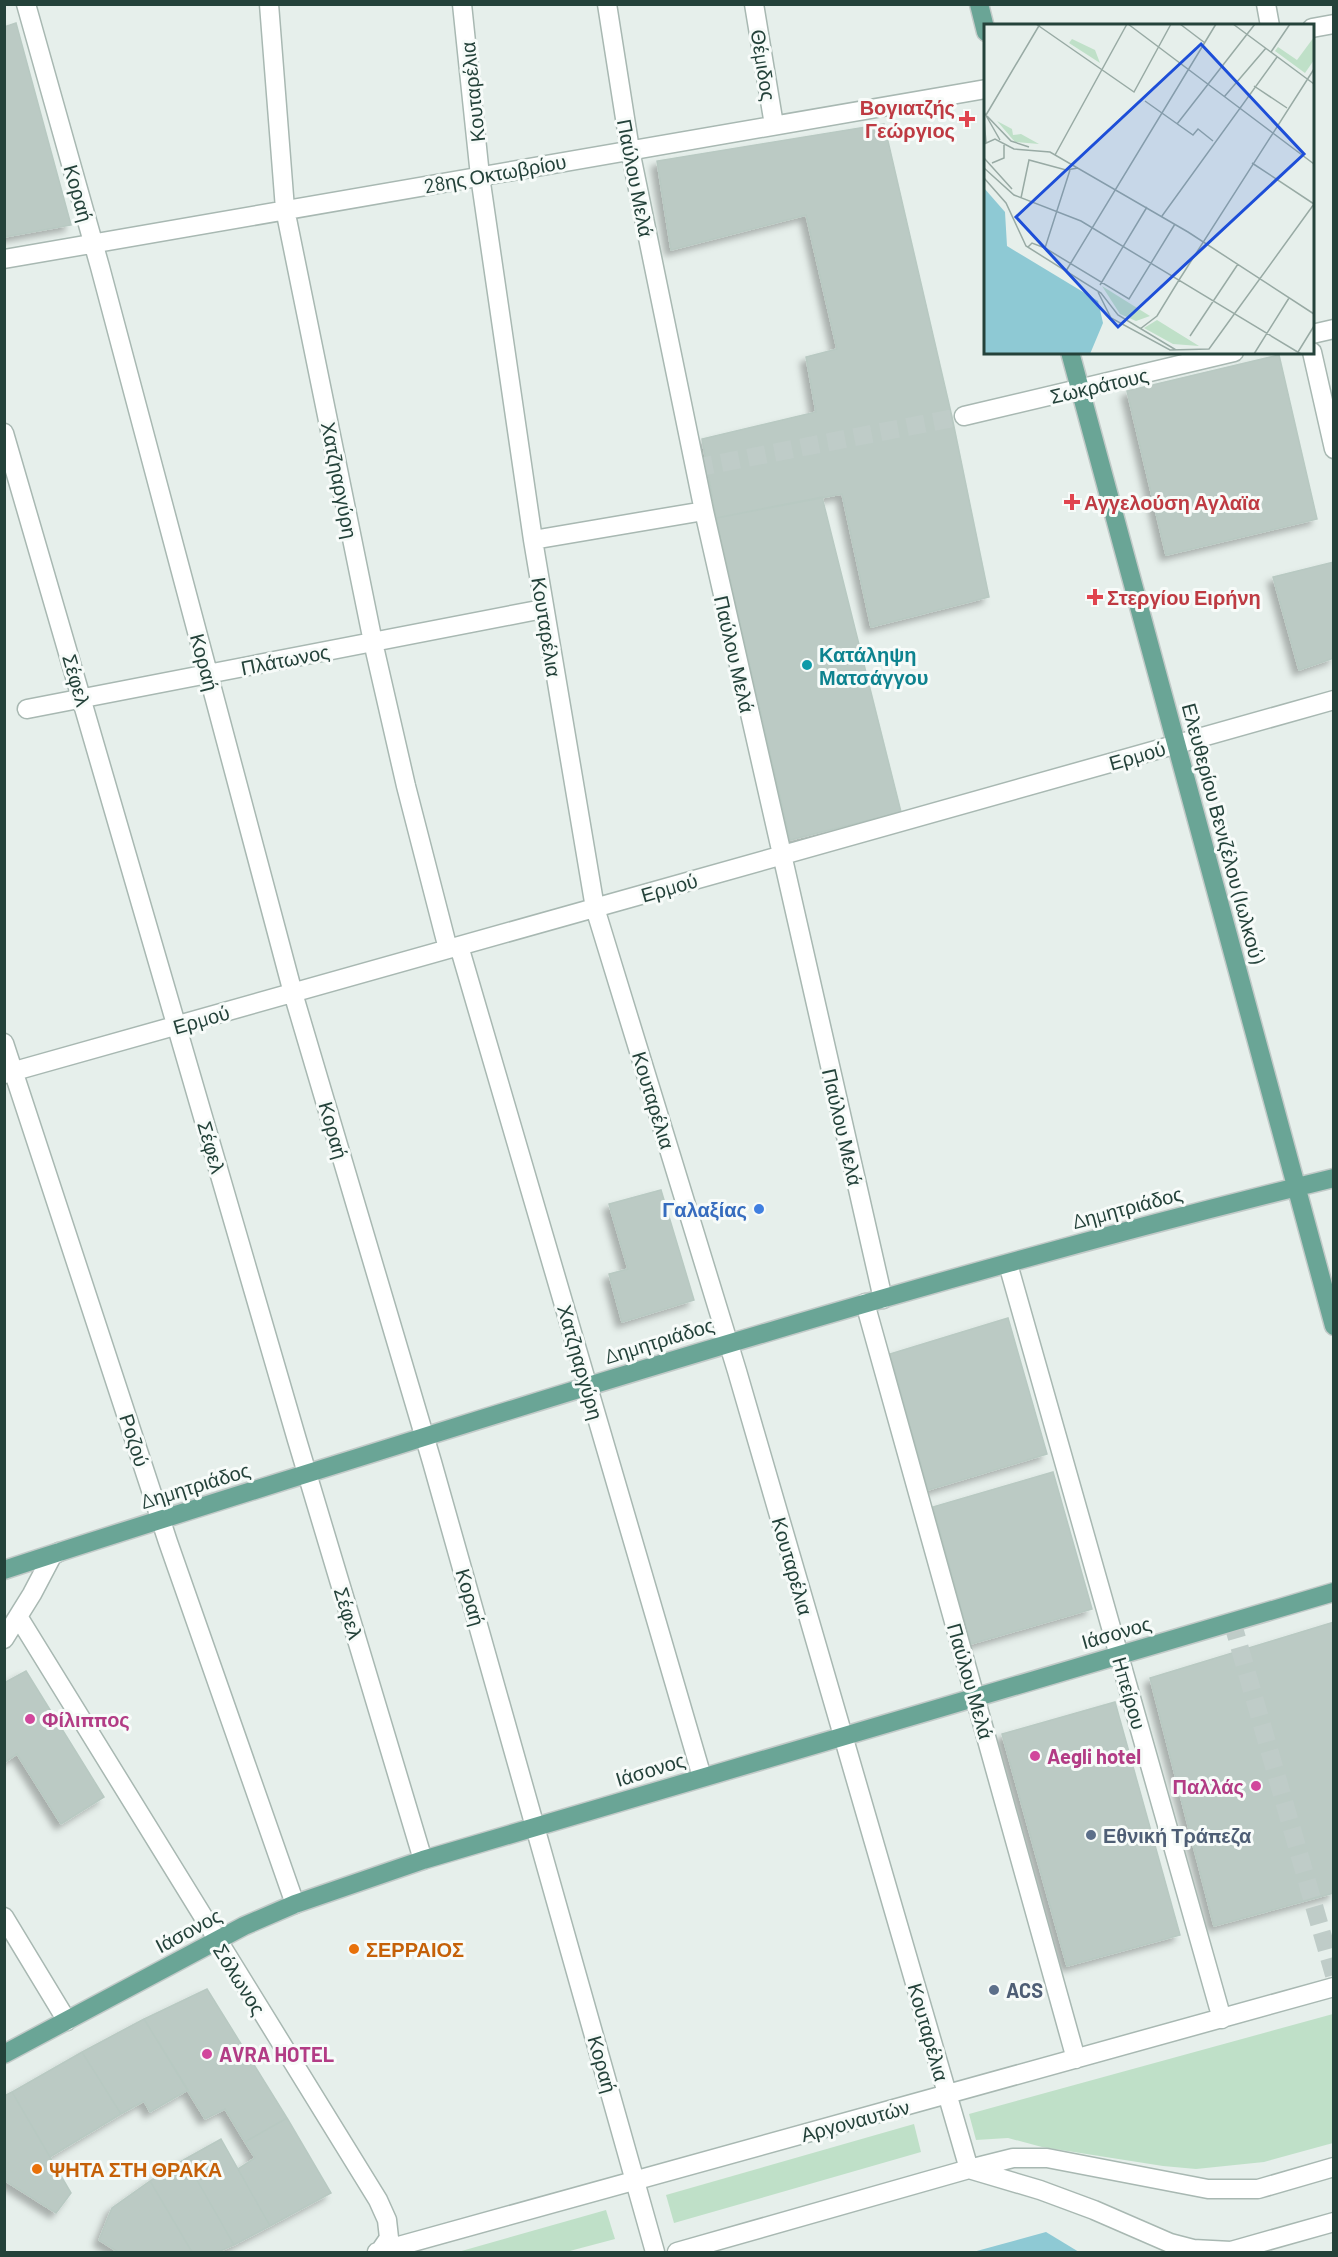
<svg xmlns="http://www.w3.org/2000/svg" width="1338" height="2257" viewBox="0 0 1338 2257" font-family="Barlow,sans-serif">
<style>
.green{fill:#bfe0c8}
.water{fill:#8ec9d4}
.building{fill:#bbcac4;stroke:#b8c9c2;stroke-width:1.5;filter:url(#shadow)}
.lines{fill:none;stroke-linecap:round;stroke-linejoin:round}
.minor-tunnel{stroke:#bfccc8;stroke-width:18;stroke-dasharray:18 9;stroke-linecap:butt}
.minor-casing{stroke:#a8b8b2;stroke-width:21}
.major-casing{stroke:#c2cac8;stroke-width:21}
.minor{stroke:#fff;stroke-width:18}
.major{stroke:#6aa596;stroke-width:18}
.health-dot{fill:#e0444e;stroke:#f7fbf9;stroke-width:2}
.culture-dot{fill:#0f9aa8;stroke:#f7fbf9;stroke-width:2}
.shop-dot{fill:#3f7fe0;stroke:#f7fbf9;stroke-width:2}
.hotel-dot{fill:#d1479c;stroke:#f7fbf9;stroke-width:2}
.service-dot{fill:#5c6f8a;stroke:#f7fbf9;stroke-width:2}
.food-dot{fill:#e8710a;stroke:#f7fbf9;stroke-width:2}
.labels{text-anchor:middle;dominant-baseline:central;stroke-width:6;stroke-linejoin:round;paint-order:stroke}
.street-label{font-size:20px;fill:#24423a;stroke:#f7fbf9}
.health-label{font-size:20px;font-weight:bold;fill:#be3a42;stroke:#f7fbf9;text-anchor:start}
.culture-label{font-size:20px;font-weight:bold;fill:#0d838f;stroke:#f7fbf9;text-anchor:start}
.shop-label{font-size:20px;font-weight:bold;fill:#366cbe;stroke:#f7fbf9;text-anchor:end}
.hotel-label{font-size:20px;font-weight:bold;fill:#b23c85;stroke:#f7fbf9;text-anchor:start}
.service-label{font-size:20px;font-weight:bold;fill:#4e5e75;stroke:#f7fbf9;text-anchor:start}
.food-label{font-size:20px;font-weight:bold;fill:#c56008;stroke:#f7fbf9;text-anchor:start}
.inset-road{fill:none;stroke:#98aaa4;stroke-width:1.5}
.view{fill:#1d4ed8;fill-opacity:0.15;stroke:#1d4ed8;stroke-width:3}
.inset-edge{fill:none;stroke:#24423a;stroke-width:3}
</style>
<defs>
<filter id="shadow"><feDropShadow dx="-5.5" dy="5.5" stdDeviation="3" flood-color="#0004"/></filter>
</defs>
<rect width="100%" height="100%" fill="#e6efeb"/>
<!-- green -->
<path class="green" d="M 1333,2014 L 1333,2143 L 1264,2162 L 1196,2169 L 1163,2166 L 1042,2147 L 1008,2138 L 976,2140 L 969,2114 Z
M 914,2124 L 921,2152 L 674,2223 L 666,2195 Z
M 606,2210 L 615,2239 L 566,2252 L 458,2252 Z"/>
<!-- water -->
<path class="water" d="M 1046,2232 L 1079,2252 L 973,2252 Z"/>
<!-- building -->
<path class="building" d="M 16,23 L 71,225 L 4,237 L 4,27 Z
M 884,124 L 952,417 L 989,597 L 871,627 L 842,494 L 716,518 L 702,439 L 816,412 L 806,357 L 837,349 L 806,215 L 671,250 L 657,161 Z
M 1279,355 L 1317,519 L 1166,555 L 1127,391 Z
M 822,497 L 901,812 L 790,840 L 716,518 Z
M 1334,562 L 1334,658 L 1299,670 L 1273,577 Z
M 661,1190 L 694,1300 L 622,1322 L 609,1274 L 628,1269 L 609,1204 Z
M 1008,1318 L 1047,1454 L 928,1490 L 890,1354 Z
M 1053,1472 L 1092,1609 L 971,1644 L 933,1507 Z
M 1334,1622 L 1334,1893 L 1214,1926 L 1150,1678 Z
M 26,1671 L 104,1797 L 61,1824 L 17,1754 L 4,1763 L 4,1683 Z
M 1115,1702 L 1180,1935 L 1067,1966 L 1002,1734 Z
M 207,1989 L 287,2118 L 245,2142 L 225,2109 L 205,2119 L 144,2019 Z
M 144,2019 L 188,2090 L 150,2112 L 144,2101 L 121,2114 L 82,2052 Z
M 82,2052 L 121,2114 L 50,2157 L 12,2092 Z
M 12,2092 L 71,2193 L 56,2213 L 4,2180 L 4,2096 Z
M 287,2118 L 331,2193 L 270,2226 L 238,2169 L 255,2158 L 245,2142 Z
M 221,2139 L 270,2226 L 234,2245 L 185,2159 Z
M 185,2159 L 234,2245 L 218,2252 L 192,2252 L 150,2181 Z
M 150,2181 L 192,2252 L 118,2252 L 99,2240 L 112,2208 Z"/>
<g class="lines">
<!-- minor-tunnel -->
<path class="minor-tunnel" d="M 695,468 L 964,416
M 1232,1621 L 1334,1975"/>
<defs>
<path id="minor" d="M 26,4 L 100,267 L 293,993 L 432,1462 L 655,2252
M 269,4 L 285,209 L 373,642 L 406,786 L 448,949
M 462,4 L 480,176 L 533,540 L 595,908 L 737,1371 L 969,2169
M 607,4 L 630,150 L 704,511 L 883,1299
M 754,4 L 774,125
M 1266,4 L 1270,26
M 1312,28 L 1334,24
M 4,259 L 986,89
M 1312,334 L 1334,329
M 1312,352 L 1334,449
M 964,416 L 1234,352
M 4,433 L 297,1440 L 423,1860
M 533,540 L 704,511
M 27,709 L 543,609
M 459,946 L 702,1777
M 4,1043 L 168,1542 L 295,1904
M 4,1074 L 1334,700
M 1008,1264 L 1222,2019
M 865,1303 L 1076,2059
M 19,1618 L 378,2200 L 387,2220 L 389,2238 L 380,2251
M 4,1639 L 32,1594 L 52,1556 L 59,1552
M 4,1917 L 67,2021
M 969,2169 L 1040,2190 L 1094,2210 L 1170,2243 L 1193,2249 L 1231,2251 L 1334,2222
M 377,2252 L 1334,1987
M 677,2252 L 969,2169 L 1013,2158 L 1047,2158 L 1208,2189 L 1258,2189 L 1334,2167"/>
<path id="major" d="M 979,4 L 986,32
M 1070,352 L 1334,1326
M 4,1570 C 150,1522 297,1477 443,1431 C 738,1339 1034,1251 1334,1178
M 4,2054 L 244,1926 L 295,1904 L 423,1860 L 1334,1592"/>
</defs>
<!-- minor casing -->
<use href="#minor" class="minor-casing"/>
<!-- major casing -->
<use href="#major" class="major-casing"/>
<!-- minor -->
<use href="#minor" class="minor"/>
<!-- major -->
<use href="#major" class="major"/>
</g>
<!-- markers -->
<g class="health-dot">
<path d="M964 110h6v6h6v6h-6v6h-6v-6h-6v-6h6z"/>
<path d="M1069 493h6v6h6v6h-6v6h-6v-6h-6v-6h6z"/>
<path d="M1092 588h6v6h6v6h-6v6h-6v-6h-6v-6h6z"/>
</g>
<circle class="culture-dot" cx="807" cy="665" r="6"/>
<circle class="shop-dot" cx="759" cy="1209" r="6"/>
<g class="hotel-dot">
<circle cx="30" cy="1719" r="6"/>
<circle cx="1035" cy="1756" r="6"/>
<circle cx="1256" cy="1786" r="6"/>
<circle cx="207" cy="2054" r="6"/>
</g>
<g class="service-dot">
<circle cx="1091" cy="1835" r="6"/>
<circle cx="994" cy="1990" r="6"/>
</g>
<g class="food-dot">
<circle cx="354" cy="1949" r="6"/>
<circle cx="37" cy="2169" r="6"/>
</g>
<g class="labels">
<!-- street labels -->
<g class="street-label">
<text transform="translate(764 65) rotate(81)">Θέμιδος</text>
<text transform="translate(472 92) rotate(-96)">Κουταρέλια</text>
<text transform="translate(495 173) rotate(-10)">28ης Οκτωβρίου</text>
<text transform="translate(636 178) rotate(79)">Παύλου Μελά</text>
<text transform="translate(79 193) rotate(74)">Κοραή</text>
<text transform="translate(1099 385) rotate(-13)">Σωκράτους</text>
<text transform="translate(340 480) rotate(79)">Χατζηαργύρη</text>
<text transform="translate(547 627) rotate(81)">Κουταρέλια</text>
<text transform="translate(735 654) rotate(77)">Παύλου Μελά</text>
<text transform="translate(285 659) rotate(-11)">Πλάτωνος</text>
<text transform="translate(205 662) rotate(75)">Κοραή</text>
<text transform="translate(77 680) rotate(74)">Σέφελ</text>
<text transform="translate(1137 755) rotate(-16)">Ερμού</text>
<text transform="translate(1224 833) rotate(75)">Ελευθερίου Βενιζέλου (Ιωλκού)</text>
<text transform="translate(669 887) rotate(-16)">Ερμού</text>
<text transform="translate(201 1019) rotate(-16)">Ερμού</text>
<text transform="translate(654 1100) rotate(73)">Κουταρέλια</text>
<text transform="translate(843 1127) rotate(77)">Παύλου Μελά</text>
<text transform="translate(334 1130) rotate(74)">Κοραή</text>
<text transform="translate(212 1147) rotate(74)">Σέφελ</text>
<text transform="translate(1127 1207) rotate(-15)">Δημητριάδος</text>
<text transform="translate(659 1340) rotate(-17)">Δημητριάδος</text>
<text transform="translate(581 1362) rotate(74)">Χατζηαργύρη</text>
<text transform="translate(135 1440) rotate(72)">Ροζού</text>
<text transform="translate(195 1485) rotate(-17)">Δημητριάδος</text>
<text transform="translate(793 1566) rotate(74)">Κουταρέλια</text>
<text transform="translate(471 1597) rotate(74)">Κοραή</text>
<text transform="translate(349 1613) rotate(73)">Σέφελ</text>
<text transform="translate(1116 1632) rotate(-16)">Ιάσονος</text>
<text transform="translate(971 1681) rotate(74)">Παύλου Μελά</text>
<text transform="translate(1130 1693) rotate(74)">Ηπείρου</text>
<text transform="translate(650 1769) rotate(-17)">Ιάσονος</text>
<text transform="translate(188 1930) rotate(-28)">Ιάσονος</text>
<text transform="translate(240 1979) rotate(58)">Σόλωνος</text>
<text transform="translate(929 2032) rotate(74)">Κουταρέλια</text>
<text transform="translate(603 2064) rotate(74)">Κοραή</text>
<text transform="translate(855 2120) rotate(-15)">Αργοναυτών</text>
</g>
<!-- health labels -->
<g class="health-label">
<text x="955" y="107" text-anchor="end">Βογιατζής<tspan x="955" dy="23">Γεώργιος</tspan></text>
<text x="1084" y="502">Αγγελούση Αγλαϊα</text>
<text x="1107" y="597">Στεργίου Ειρήνη</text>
</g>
<!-- culture labels -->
<g class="culture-label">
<text x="819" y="654">Κατάληψη<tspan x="819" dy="23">Ματσάγγου</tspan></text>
</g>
<!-- shop labels -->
<g class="shop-label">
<text x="747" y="1209">Γαλαξίας</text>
</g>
<!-- hotel labels -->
<g class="hotel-label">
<text x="42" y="1719">Φίλιππος</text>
<text x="1047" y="1756">Aegli hotel</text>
<text x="1244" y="1786" text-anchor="end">Παλλάς</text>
<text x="219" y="2054">AVRA HOTEL</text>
</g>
<!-- service labels -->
<g class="service-label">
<text x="1103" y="1835">Εθνική Τράπεζα</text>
<text x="1006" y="1990">ACS</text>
</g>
<!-- food labels -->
<g class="food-label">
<text x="366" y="1949">ΣΕΡΡΑΙΟΣ</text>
<text x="49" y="2169">ΨΗΤΑ ΣΤΗ ΘΡΑΚΑ</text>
</g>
</g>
<!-- overview -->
<g transform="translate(984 24)">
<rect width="330" height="330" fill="#e6efeb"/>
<path d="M 330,13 L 330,36 L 321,49 L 291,27 L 294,23 L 313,36 ZM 88,15 L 111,26 L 116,39 L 85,19 ZM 13,97 L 28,105 L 29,111 L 37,110 L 55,120 L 31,118 ZM 118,262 L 166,292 L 152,297 L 136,290 ZM 173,296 L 215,322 L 189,320 L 160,304 Z" fill="#bfe0c8"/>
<path d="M 0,164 L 21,188 L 23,222 L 114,277 L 119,299 L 106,330 L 0,330 Z" fill="#8ec9d4"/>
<path class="inset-road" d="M 52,0 L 150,68 L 187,0M 144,0 L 330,140M 196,0 L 221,19M 249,0 L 330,60M 287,28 L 306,0M 270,62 L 303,84M 240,73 L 282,24M 161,77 L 209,111 L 214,105 L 229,117M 0,88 L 16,116M 2,91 L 56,0M 3,92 L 27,117 L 45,123M 0,95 L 2,119M 193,100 L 271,0M 0,120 L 11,115 L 30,125 L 66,128 L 204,208 L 330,290M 71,131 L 143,0M 0,134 L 28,165M 8,139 L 20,134 L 20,121M 268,139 L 330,180M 0,144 L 30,171 L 97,197 L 317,330M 0,154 L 22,179 L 42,222 L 117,269 L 134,291 L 192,326M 37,174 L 45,136 L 82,146 L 94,144M 178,192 L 293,33M 44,223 L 48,219 L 61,224 L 145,275 L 191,200M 61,224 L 86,146M 82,247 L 232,0M 195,256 L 330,45M 116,261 L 163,183M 114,268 L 127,294 L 186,326 L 225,325 L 251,289M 251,289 L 330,180M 156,305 L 173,292 L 195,256M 206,312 L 254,240M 314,328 L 330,302M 270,330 L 305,274"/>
<path class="view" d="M 217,20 L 320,130 L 134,303 L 32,193 Z"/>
<rect width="330" height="330" class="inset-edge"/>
</g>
<!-- border -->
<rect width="1338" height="2257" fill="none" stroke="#24423a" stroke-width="12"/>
</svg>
